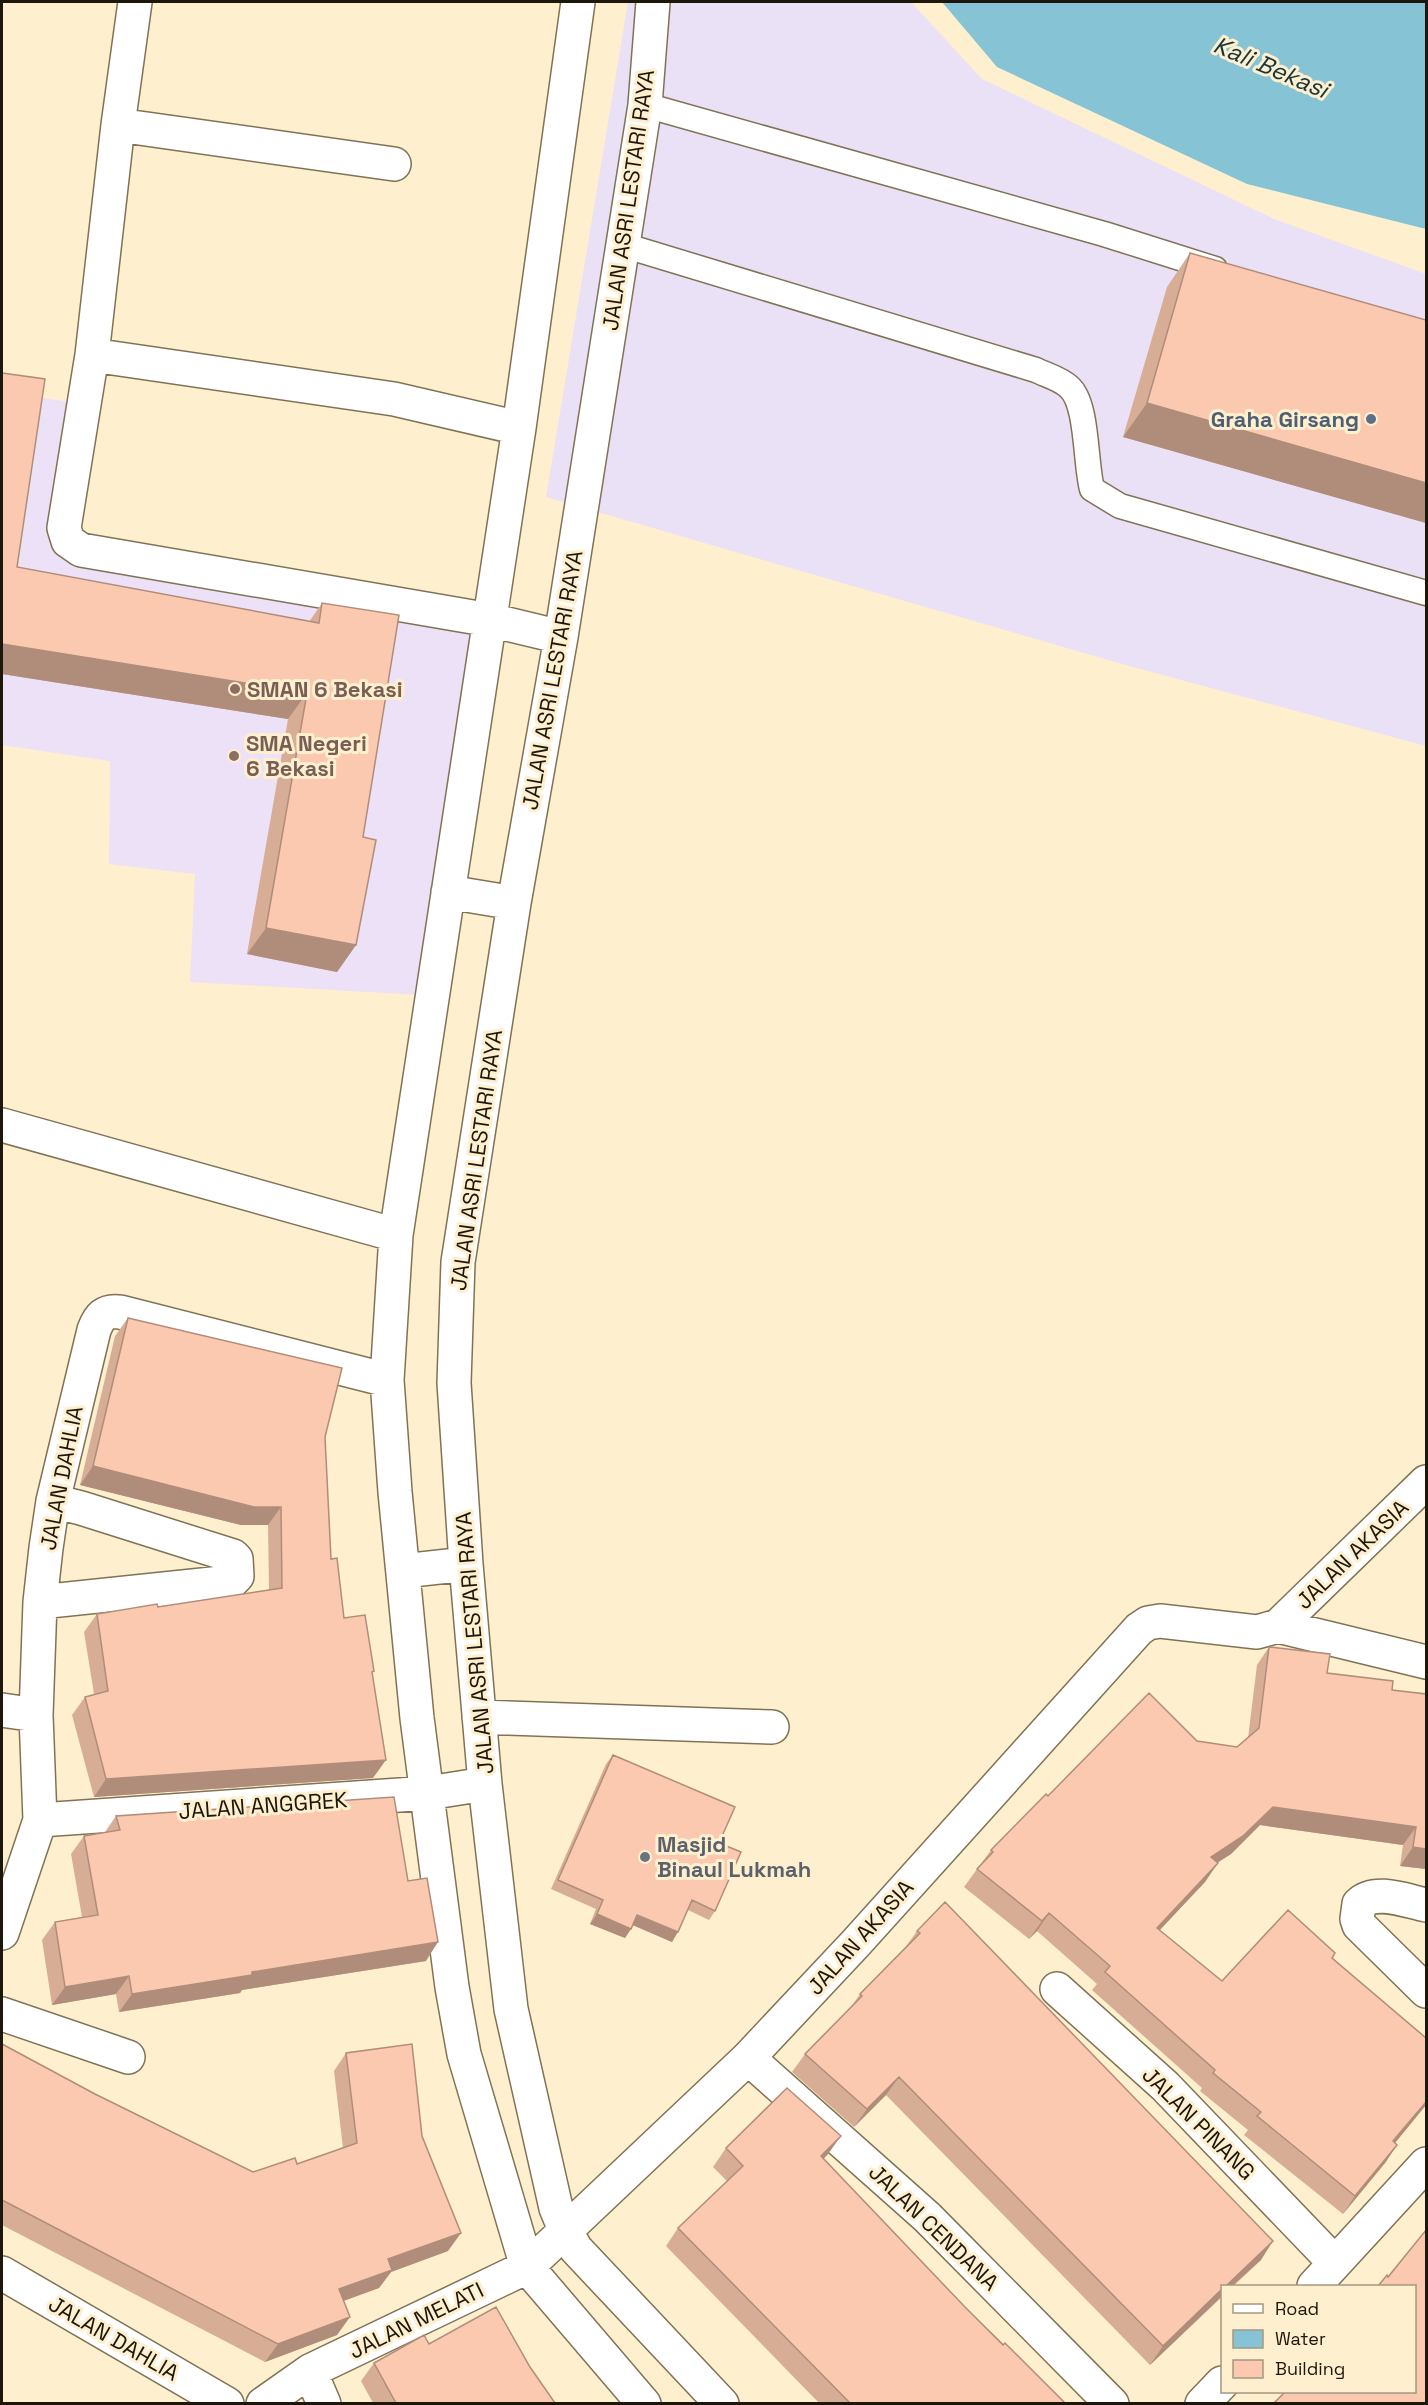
<svg xmlns="http://www.w3.org/2000/svg" width="1428" height="2405" viewBox="0 0 1428 2405" font-family="'Space Grotesk',sans-serif">
<style>
.commercial{fill:#ebe1f7}
.education{fill:#ece1f6}
.water{fill:#86c3d5}
.lines{fill:none;stroke-linecap:round;stroke-linejoin:round}
.lane-casing{stroke:#807355;stroke-width:27}
.street-casing{stroke:#807355;stroke-width:36}
.lane{stroke:#fff;stroke-width:24}
.street{stroke:#fff;stroke-width:33}
.wall{fill:#d8ad96}
.shaded-wall{fill:#b08d7a}
.building{fill:#fbc9af;stroke:#b08d7a;stroke-width:1.5}
.service-dot{fill:#5c6f8a;stroke:#feefce;stroke-width:2}
.education-dot{fill:#8d6e63;stroke:#feefce;stroke-width:2}
.worship-dot{fill:#6b7280;stroke:#feefce;stroke-width:2}
.labels{text-anchor:middle;dominant-baseline:central;stroke-width:6;stroke-linejoin:round;paint-order:stroke}
.street-label{font-size:22px;fill:#1c160b;stroke:#feefce}
.service-label{font-size:22px;font-weight:bold;fill:#4e5e75;stroke:#feefce;text-anchor:end}
.education-label{font-size:22px;font-weight:bold;fill:#785e54;stroke:#feefce;text-anchor:start}
.worship-label{font-size:22px;font-weight:bold;fill:#5b616d;stroke:#feefce;text-anchor:start}
.water-label{font-size:24px;font-style:italic;fill:#16353d;stroke:#feefce}
</style>
<rect width="100%" height="100%" fill="#feefce"/>
<!-- commercial -->
<path class="commercial" d="M 628,2 L 911,2 L 982,79 L 1274,219 L 1426,274 L 1426,746 L 1122,664 L 546,497 Z"/>
<!-- education -->
<path class="education" d="M 2,392 L 70,402 L 56,551 L 477,633 L 421,995 L 190,982 L 195,874 L 109,864 L 110,761 L 2,745 Z"/>
<!-- water -->
<path class="water" d="M 942,2 L 1426,2 L 1426,229 L 1247,184 L 997,67 Z"/>
<g class="lines">
<defs>
<path id="lane" d="M 645,105 L 1104,234 L 1215,269
M 623,245 L 1036,370 C 1046,375 1061,379 1069,387 C 1088,403 1085,463 1092,489 L 1120,506 L 1426,593"/>
<path id="street" d="M 135,2 L 118,125 L 92,355 L 64,528 L 68,541 L 81,550 L 490,620 L 561,637
M 578,2 L 519,428 L 396,1235 L 387,1380 L 395,1492 L 417,1718 L 452,1987 L 464,2054 L 527,2267 L 644,2404
M 653,2 L 645,105 L 561,637 L 514,903 L 458,1262 L 454,1383 L 466,1564 L 485,1784 L 511,2009 L 556,2208 L 565,2230 L 576,2249 L 722,2404
M 118,125 L 394,164
M 92,355 L 394,399 L 519,428
M 448,892 L 514,903
M 2,1125 L 396,1235
M 403,1571 L 466,1564
M 40,1602 L 231,1582 L 237,1576 L 236,1559 L 233,1556 L 81,1508 L 53,1501
M 1278,1626 L 1426,1482
M 2,1710 L 36,1715
M 479,1717 L 772,1727
M 40,1820 L 428,1793 L 485,1784
M 1426,1905 C 1407,1901 1375,1888 1359,1904 L 1357,1919 L 1359,1925 L 1426,1991
M 2,1933 L 40,1820 L 36,1715 L 40,1602 L 46,1548 L 53,1501 L 94,1330 C 99,1317 104,1310 120,1312 L 387,1380
M 1057,1989 L 1165,2086 L 1335,2263
M 2,2014 L 128,2057
M 748,2058 L 927,2217 L 1112,2404
M 2,2273 L 227,2404
M 1314,2286 L 1426,2164
M 310,2371 L 324,2404
M 263,2404 L 310,2371 L 527,2267 L 748,2058 L 856,1943 L 1139,1629 L 1148,1623 L 1160,1621 L 1257,1632 L 1278,1626 L 1426,1662
M 1202,2404 L 1222,2383"/>
</defs>
<!-- lane casing -->
<use href="#lane" class="lane-casing"/>
<!-- street casing -->
<use href="#street" class="street-casing"/>
<!-- lane -->
<use href="#lane" class="lane"/>
<!-- street -->
<use href="#street" class="street"/>
</g>
<!-- wall -->
<path class="wall" d="M 1190,253 L 1426,320 L 1426,523 L 1123,437 L 1167,287 Z
M 2,373 L 17,567 L 309,622 L 322,603 L 363,837 L 356,945 L 337,972 L 247,954 L 288,719 L 2,674 Z
M 128,1318 L 325,1437 L 331,1559 L 344,1618 L 372,1674 L 373,1778 L 94,1797 L 72,1715 L 85,1697 L 94,1694 L 84,1632 L 97,1614 L 158,1607 L 269,1590 L 268,1525 L 241,1525 L 80,1485 L 115,1336 Z
M 1269,1647 L 1327,1673 L 1392,1690 L 1426,1869 L 1400,1866 L 1403,1845 L 1260,1825 L 1231,1854 L 1217,1863 L 1205,1882 L 1159,1930 L 1222,1981 L 1332,1958 L 1426,2038 L 1426,2105 L 1395,2143 L 1397,2145 L 1385,2163 L 1343,2214 L 1244,2135 L 1248,2130 L 1200,2091 L 1202,2088 L 1092,1990 L 1097,1984 L 1037,1931 L 1029,1939 L 964,1887 L 991,1850 L 1048,1796 L 1197,1741 L 1237,1747 L 1248,1738 L 1257,1665 Z
M 613,1755 L 719,1843 L 715,1911 L 709,1920 L 688,1910 L 672,1942 L 633,1925 L 625,1938 L 590,1924 L 596,1909 L 551,1889 L 606,1764 Z
M 116,1816 L 408,1881 L 426,1961 L 242,1990 L 240,1993 L 119,2012 L 116,1994 L 52,2005 L 42,1940 L 55,1922 L 82,1917 L 71,1854 L 84,1836 L 105,1832 Z
M 917,1931 L 1261,2260 L 1150,2365 L 886,2095 L 854,2127 L 792,2072 L 805,2054 L 849,2010 L 860,1994 L 905,1948 Z
M 2,2044 L 95,2094 L 253,2172 L 297,2164 L 343,2148 L 334,2071 L 346,2053 L 422,2136 L 448,2251 L 391,2272 L 379,2288 L 344,2301 L 337,2335 L 265,2362 L 2,2225 Z
M 726,2148 L 828,2154 L 823,2159 L 964,2306 L 1065,2403 L 819,2403 L 666,2246 L 678,2228 L 727,2181 L 713,2167 Z
M 429,2344 L 530,2367 L 555,2403 L 373,2403 L 361,2381 L 374,2363 Z"/>
<!-- shaded-wall -->
<path class="shaded-wall" d="M 1147,403 L 1426,483 L 1426,523 L 1123,437 Z
M 2,644 L 307,693 L 288,719 L 2,674 Z
M 266,928 L 356,945 L 337,972 L 247,954 Z
M 93,1466 L 281,1507 L 268,1525 L 241,1525 L 80,1485 Z
M 386,1760 L 373,1778 L 94,1797 L 106,1779 Z
M 1273,1807 L 1416,1827 L 1403,1845 L 1260,1825 L 1231,1854 L 1198,1875 L 1211,1857 Z
M 1413,1847 L 1426,1849 L 1426,1869 L 1400,1866 Z
M 1218,1863 L 1205,1882 L 1144,1947 L 1157,1928 Z
M 1049,1913 L 1037,1931 L 1029,1939 L 1042,1921 Z
M 597,1914 L 631,1929 L 625,1938 L 590,1924 Z
M 637,1915 L 678,1932 L 672,1942 L 630,1924 Z
M 438,1942 L 426,1961 L 242,1990 L 240,1993 L 119,2012 L 132,1994 L 252,1972 Z
M 129,1976 L 116,1994 L 52,2005 L 65,1987 Z
M 899,2077 L 886,2095 L 854,2127 L 867,2109 Z
M 1426,2102 L 1426,2105 L 1381,2160 L 1393,2141 Z
M 841,2136 L 828,2154 L 808,2175 L 821,2156 Z
M 1397,2145 L 1385,2163 L 1343,2214 L 1355,2196 Z
M 461,2233 L 448,2251 L 391,2272 L 379,2288 L 326,2307 L 339,2289 L 388,2259 Z
M 1273,2241 L 1261,2260 L 1232,2286 L 1226,2286 Z
M 1222,2289 L 1222,2296 L 1150,2365 L 1163,2346 Z
M 350,2317 L 337,2335 L 265,2362 L 278,2344 Z"/>
<!-- building -->
<path class="building" d="M 1190,253 L 1426,320 L 1426,483 L 1147,403 Z
M 2,373 L 45,379 L 17,567 L 319,623 L 322,603 L 399,615 L 363,837 L 376,840 L 356,945 L 266,928 L 307,693 L 2,644 Z
M 128,1318 L 342,1368 L 325,1437 L 331,1559 L 337,1558 L 344,1618 L 365,1615 L 374,1671 L 372,1672 L 386,1760 L 106,1779 L 85,1697 L 108,1691 L 97,1614 L 157,1604 L 158,1607 L 282,1588 L 281,1507 L 254,1507 L 93,1466 Z
M 1269,1647 L 1330,1654 L 1327,1673 L 1393,1681 L 1392,1690 L 1426,1694 L 1426,1849 L 1413,1847 L 1416,1827 L 1273,1807 L 1243,1836 L 1211,1857 L 1218,1863 L 1157,1928 L 1222,1981 L 1288,1910 L 1335,1953 L 1332,1958 L 1426,2038 L 1426,2102 L 1393,2141 L 1397,2145 L 1355,2196 L 1257,2116 L 1261,2112 L 1213,2073 L 1215,2070 L 1105,1972 L 1110,1966 L 1049,1913 L 1042,1921 L 977,1869 L 993,1852 L 991,1850 L 1046,1794 L 1048,1796 L 1149,1693 L 1197,1741 L 1237,1747 L 1259,1728 Z
M 613,1755 L 735,1807 L 719,1843 L 741,1852 L 715,1911 L 692,1900 L 678,1932 L 637,1915 L 631,1929 L 597,1914 L 603,1900 L 558,1880 Z
M 394,1797 L 408,1881 L 427,1878 L 438,1942 L 252,1972 L 252,1975 L 132,1994 L 129,1976 L 65,1987 L 55,1922 L 98,1915 L 84,1836 L 120,1830 L 116,1816 Z
M 945,1902 L 1273,2241 L 1226,2286 L 1222,2286 L 1222,2289 L 1163,2346 L 899,2077 L 867,2109 L 805,2054 L 862,1996 L 860,1994 L 920,1933 L 917,1931 Z
M 2,2044 L 95,2094 L 253,2172 L 295,2158 L 297,2164 L 357,2143 L 346,2053 L 412,2044 L 422,2136 L 461,2233 L 388,2259 L 392,2270 L 339,2289 L 350,2317 L 278,2344 L 2,2200 Z
M 787,2088 L 841,2136 L 821,2156 L 964,2306 L 1003,2345 L 1005,2343 L 1065,2403 L 850,2403 L 678,2228 L 743,2166 L 726,2148 Z
M 1426,2230 L 1426,2403 L 1274,2403 L 1286,2391 L 1414,2391 L 1414,2286 L 1378,2286 L 1387,2275 L 1388,2277 Z
M 496,2307 L 530,2367 L 555,2403 L 396,2403 L 374,2363 L 424,2335 L 429,2344 Z"/>
<!-- markers -->
<circle class="service-dot" cx="1371" cy="419" r="6"/>
<g class="education-dot">
<circle cx="235" cy="689" r="6"/>
<circle cx="234" cy="756" r="6"/>
</g>
<circle class="worship-dot" cx="645" cy="1857" r="6"/>
<g class="labels">
<!-- street labels -->
<g class="street-label">
<text transform="translate(628 200) rotate(-82)">JALAN ASRI LESTARI RAYA</text>
<text transform="translate(552 680) rotate(-80)">JALAN ASRI LESTARI RAYA</text>
<text transform="translate(476 1160) rotate(-82)">JALAN ASRI LESTARI RAYA</text>
<text transform="translate(61 1478) rotate(-79)">JALAN DAHLIA</text>
<text transform="translate(1352 1554) rotate(-44)">JALAN AKASIA</text>
<text transform="translate(474 1643) rotate(-95)">JALAN ASRI LESTARI RAYA</text>
<text transform="translate(263 1805) rotate(-4)">JALAN ANGGREK</text>
<text transform="translate(860 1937) rotate(-48)">JALAN AKASIA</text>
<text transform="translate(1199 2123) rotate(45)">JALAN PINANG</text>
<text transform="translate(934 2227) rotate(44)">JALAN CENDANA</text>
<text transform="translate(416 2320) rotate(-26)">JALAN MELATI</text>
<text transform="translate(114 2338) rotate(30)">JALAN DAHLIA</text>
</g>
<!-- service labels -->
<g class="service-label">
<text x="1359" y="419">Graha Girsang</text>
</g>
<!-- education labels -->
<g class="education-label">
<text x="247" y="689">SMAN 6 Bekasi</text>
<text x="246" y="743">SMA Negeri<tspan x="246" dy="25">6 Bekasi</tspan></text>
</g>
<!-- worship labels -->
<g class="worship-label">
<text x="657" y="1844">Masjid<tspan x="657" dy="25">Binaul Lukmah</tspan></text>
</g>
<!-- water labels -->
<g class="water-label">
<text transform="translate(1271 67) rotate(23)">Kali Bekasi</text>
</g>
</g>
<!-- border -->
<rect width="1428" height="2405" fill="none" stroke="#1c160b" stroke-width="6"/>
<!-- legend -->
<rect x="1221" y="2285" width="195" height="108" fill="#feefce" stroke="#a49880" stroke-width="1.5"/>
<rect x="1233" y="2304" width="30" height="9" fill="#ffffff" stroke="#a49880" stroke-width="1.5"/>
<text x="1275" y="2315" font-size="18" fill="#1c160b">Road</text>
<rect x="1233" y="2330" width="30" height="18" fill="#86c3d5" stroke="#a49880" stroke-width="1.5"/>
<text x="1275" y="2345" font-size="18" fill="#1c160b">Water</text>
<rect x="1233" y="2360" width="30" height="18" fill="#fbc9af" stroke="#a49880" stroke-width="1.5"/>
<text x="1275" y="2375" font-size="18" fill="#1c160b">Building</text>
</svg>
